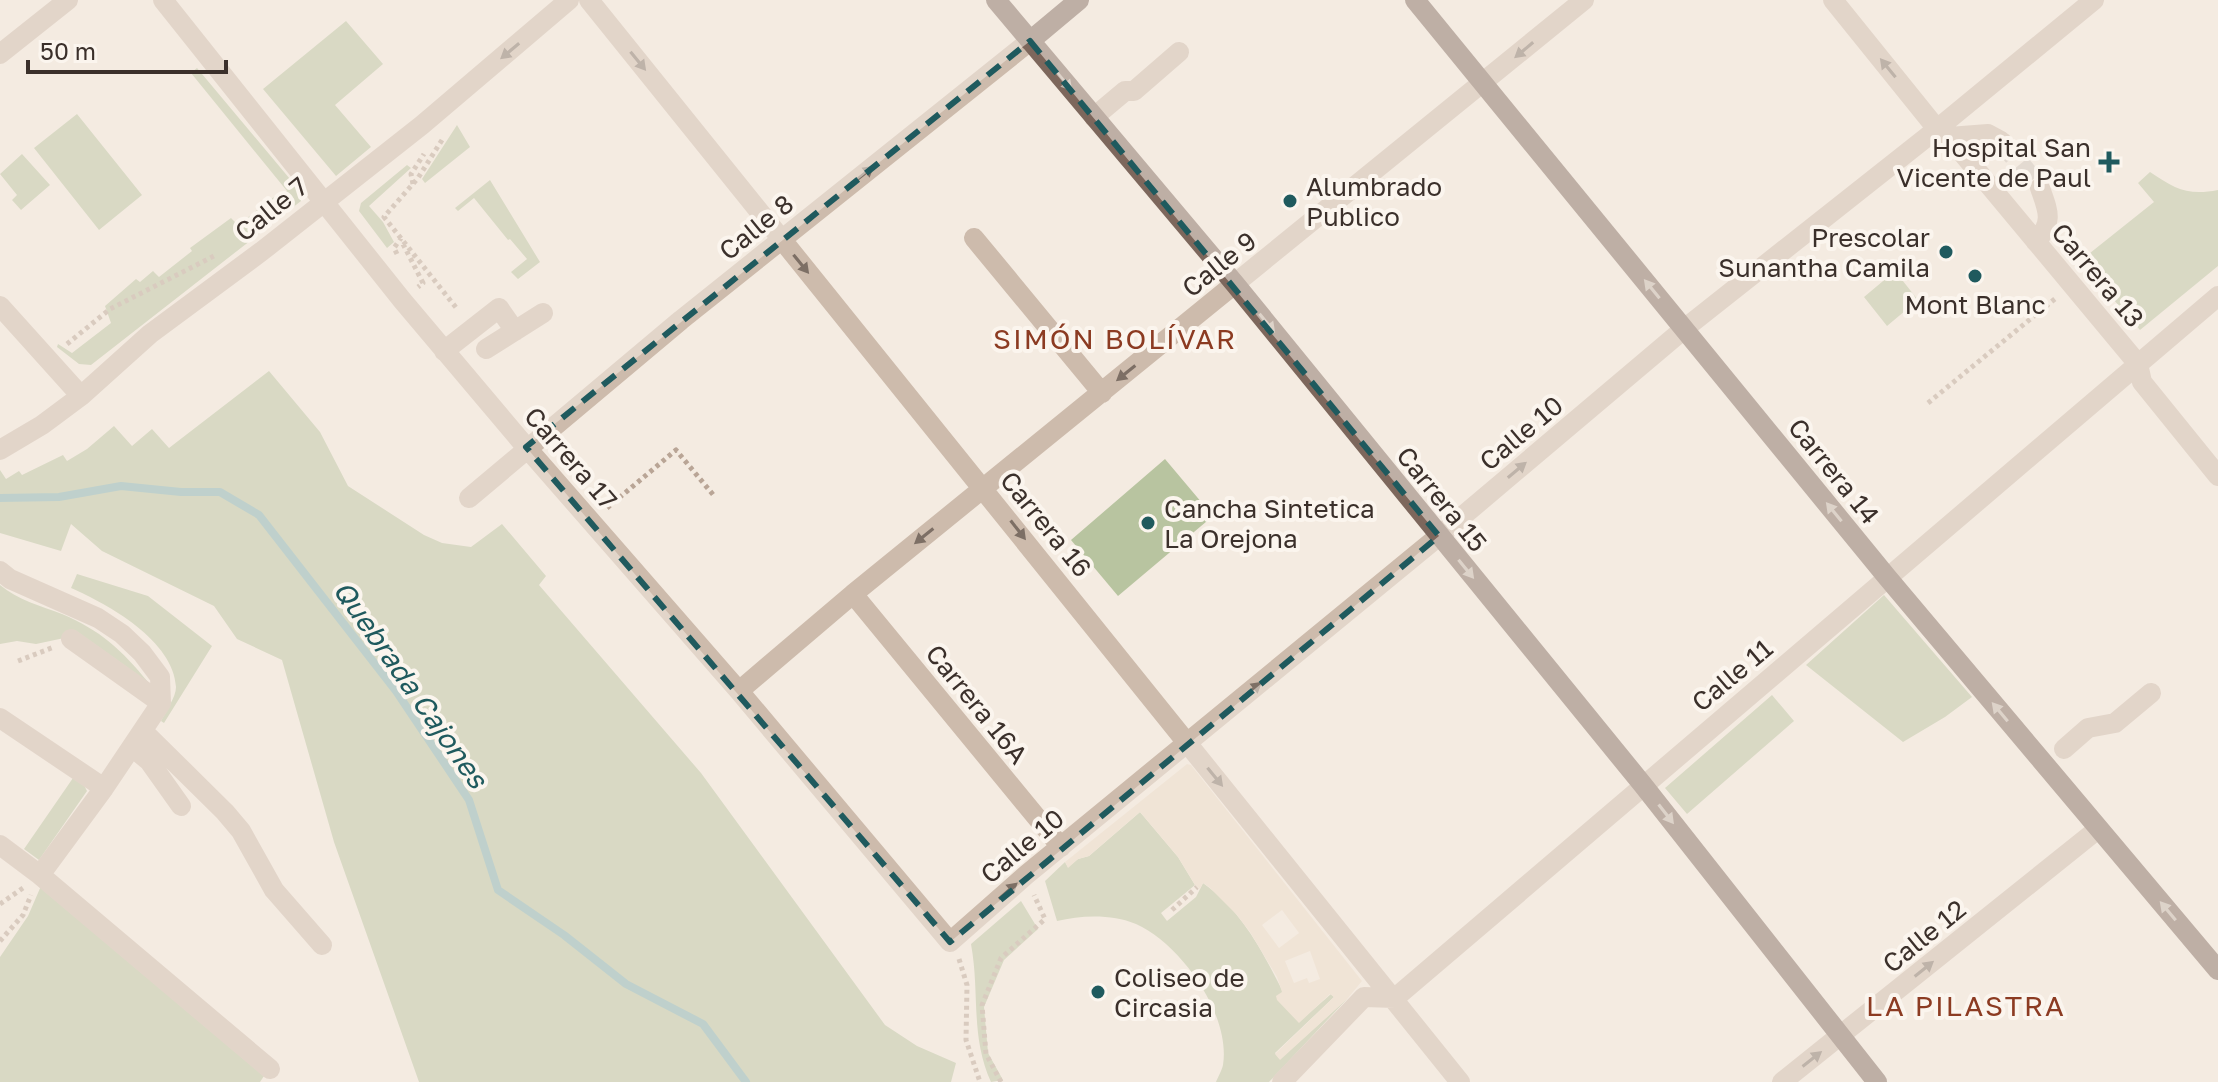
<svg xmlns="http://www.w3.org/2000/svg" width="2218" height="1082" viewBox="0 0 2218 1082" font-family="'Golos Text',sans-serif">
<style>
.green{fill:#b8c4a0}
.plaza{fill:#ecdcc8;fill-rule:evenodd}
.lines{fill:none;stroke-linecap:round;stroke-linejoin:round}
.stream{stroke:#7fb0b2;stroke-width:8}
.minor-tunnel{stroke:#cfc6bd;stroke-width:20;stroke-dasharray:20 10;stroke-linecap:butt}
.path{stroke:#b9a596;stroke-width:5;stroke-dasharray:4 4;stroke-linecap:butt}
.minor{stroke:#cdbbac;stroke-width:20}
.major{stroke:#7d675c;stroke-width:20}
.oneway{fill:#7d6f65}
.oneway2{fill:#c2b5ac}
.marked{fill:none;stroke:#1f5a5e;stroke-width:6;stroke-dasharray:16 10;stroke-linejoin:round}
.poi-dot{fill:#1f5a5e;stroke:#fbf5ee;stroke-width:3}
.labels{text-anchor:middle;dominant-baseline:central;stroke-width:8;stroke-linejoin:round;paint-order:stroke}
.poi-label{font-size:26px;fill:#3b302b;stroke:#fbf5ee;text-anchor:start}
.street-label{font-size:26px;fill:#3b302b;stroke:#fbf5ee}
.neighbourhood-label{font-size:28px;letter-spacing:2px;fill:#8c3b22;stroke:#fbf5ee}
.water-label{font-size:28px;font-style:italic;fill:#1f5a5e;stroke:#fbf5ee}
</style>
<rect width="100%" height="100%" fill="#f4ebe1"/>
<!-- green -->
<path class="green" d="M 346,21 L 383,64 L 335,105 L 371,147 L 336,176 L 263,89 Z
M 197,68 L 300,191 L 301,201 L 91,365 L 79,364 L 57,347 L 58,344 L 72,353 L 111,323 L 105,306 L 136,279 L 140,282 L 153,271 L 159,277 L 192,251 L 190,248 L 231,218 L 238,225 L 279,193 L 281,196 L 287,191 L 191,73 Z
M 77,114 L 142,195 L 99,230 L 34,148 Z
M 457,125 L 470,147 L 425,183 L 422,179 Z
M 22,154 L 50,185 L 21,210 L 12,200 L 17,195 L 0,174 Z
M 407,165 L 411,168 L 369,206 L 383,222 L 394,242 L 387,248 L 359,211 L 361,203 Z
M 2150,172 C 2175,189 2188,196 2218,190 L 2218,266 L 2140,330 L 2080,261 L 2154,202 L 2138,183 Z
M 490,180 L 540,262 L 518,279 L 511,272 L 527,259 L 510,239 L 508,240 L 474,198 L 458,211 L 455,208 Z
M 1895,271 L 1918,300 L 1887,326 L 1864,297 Z
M 269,371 L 320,432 L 348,486 L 424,535 L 442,543 L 471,547 L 502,524 L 546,576 L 539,585 L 701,773 L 885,1025 L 917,1046 L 956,1063 L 951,1082 L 419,1082 L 334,842 L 282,660 L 237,639 L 214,606 L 102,551 L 71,524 L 61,551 L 0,533 L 0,470 L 6,479 L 19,471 L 22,475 L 63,455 L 67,461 L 87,449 L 114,426 L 132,446 L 152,429 L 169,448 Z
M 1165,459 L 1213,516 L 1118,596 L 1071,540 Z
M 77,574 L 148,596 L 212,646 L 164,723 L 161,721 C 166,711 176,697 176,687 C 174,641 108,604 71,588 Z
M 0,585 C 18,600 41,606 62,614 C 100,630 122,650 148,682 L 144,684 L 69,637 L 36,644 L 17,641 L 0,644 Z
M 1884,595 L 1972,697 L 1945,717 L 1903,742 L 1806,665 Z
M 1772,695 L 1794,721 L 1687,814 L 1665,788 Z
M 73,778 L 84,785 L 87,791 L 39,860 L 24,849 Z
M 1140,812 L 1178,857 L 1195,885 L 1161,913 L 1167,921 L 1196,897 L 1203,883 C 1252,918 1271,972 1299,1022 L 1331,994 L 1334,997 L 1275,1053 L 1280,1059 L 1348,998 L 1269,1082 L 1216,1082 C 1218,1077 1222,1070 1223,1065 C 1231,1015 1181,944 1136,924 C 1112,914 1082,915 1057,921 L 1045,881 L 1065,862 L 1068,867 L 1078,859 L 1089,856 Z
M 41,886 L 264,1076 L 260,1082 L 0,1082 L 0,957 L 28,916 Z
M 1021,901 L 1038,929 L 1004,960 L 984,1007 L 988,1053 L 1003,1080 L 991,1082 C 970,1036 980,993 971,944 Z"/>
<!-- plaza -->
<path class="plaza" d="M 1187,764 L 1191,765 L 1362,981 L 1348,998 L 1280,1060 L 1275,1054 L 1334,997 L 1330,994 L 1299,1023 L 1277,1000 L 1276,996 L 1282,992 L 1277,977 L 1250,932 L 1236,914 L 1209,887 L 1203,883 L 1200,889 L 1195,885 L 1178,857 L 1140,812 L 1089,856 L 1078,859 L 1068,868 L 1065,862 ZM 1282,910 L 1299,933 L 1279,948 L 1262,925 ZM 1310,951 L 1320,979 L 1309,983 L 1307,978 L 1294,983 L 1285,961 Z"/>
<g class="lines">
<!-- stream -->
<path class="stream" d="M 0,498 L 59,497 L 121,486 L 181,492 L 220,492 L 259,515 L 396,691 L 469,800 L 498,890 L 564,935 L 626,984 L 703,1024 L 746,1082"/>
<!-- minor-tunnel -->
<path class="minor-tunnel" d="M 2001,141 L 2040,188"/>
<!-- path -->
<path class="path" d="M 442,140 L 418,178 L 384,217 L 458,310
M 413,184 L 411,174 L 424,154
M 403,244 L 423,283 L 418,287
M 397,254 L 394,248 L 401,238
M 67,344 L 110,309 L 214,256
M 1928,403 L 2056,298
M 607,508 L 676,450 L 715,497
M 18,661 L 54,647
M 0,904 L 23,888
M 1172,910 L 1197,887
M 0,941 L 23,915 L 31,895
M 959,959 L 967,985 L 966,1040 L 980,1082
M 1001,1082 L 986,1054 L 982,1005 L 1001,958 L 1045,919 L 1034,895"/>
<!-- minor -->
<path class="minor" d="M 163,0 L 402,300 L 526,447 L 739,691 L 950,942 L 1026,875 L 1439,536 L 1684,329 L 1937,129 L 2094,0
M 589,0 L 1460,1082
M 1833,0 L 1937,129 L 1949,137 L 2138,364 L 2142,382 L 2218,476
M 0,54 L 68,0
M 1094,117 L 1125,91 L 1134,91 L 1179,52
M 1949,137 L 1988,134 L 2001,141
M 974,238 L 1102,393
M 2036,242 C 2054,221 2048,211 2040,188
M 0,306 L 81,396
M 486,349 L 543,313
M 444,351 L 499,308 L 515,331
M 0,450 L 42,425 L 81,396 L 150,334 L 262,251 L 422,125 L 569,0
M 469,498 L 681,320 L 1030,41
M 0,571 L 10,579 L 98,618 L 122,634 L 142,653 L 160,677 L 161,703 L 104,788 L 40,875
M 853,594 L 1061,847
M 71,639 L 161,703
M 739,691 L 853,594 L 1584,0
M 0,718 L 104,788
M 143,731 L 225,812 L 241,831 L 274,890 L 322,945
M 132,747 L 149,761 L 181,806
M 2064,749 L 2088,728 L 2115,723 L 2151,693
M 0,845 L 40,875 L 270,1069
M 1282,1082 L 1364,997 L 1395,998 L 2218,296
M 1782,1082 L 2098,829"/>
<!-- major -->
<path class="major" d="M 996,0 L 1235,284 L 1643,785 L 1877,1082
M 1415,0 L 1887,577 L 2218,970
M 1030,41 L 1079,0"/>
</g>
<!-- one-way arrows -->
<defs><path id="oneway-solid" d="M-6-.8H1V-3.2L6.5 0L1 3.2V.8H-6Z" transform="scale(2)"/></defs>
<g class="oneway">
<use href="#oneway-solid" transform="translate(1524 50) rotate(140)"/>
<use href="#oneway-solid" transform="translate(510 51) rotate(140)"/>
<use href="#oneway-solid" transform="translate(638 61) rotate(51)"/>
<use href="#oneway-solid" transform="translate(1888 68) rotate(-129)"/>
<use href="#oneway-solid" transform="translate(864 174) rotate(-39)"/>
<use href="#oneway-solid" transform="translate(801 264) rotate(51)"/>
<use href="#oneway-solid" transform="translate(1126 373) rotate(141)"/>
<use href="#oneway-solid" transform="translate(1517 470) rotate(-40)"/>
<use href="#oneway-solid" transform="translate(1018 530) rotate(52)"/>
<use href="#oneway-solid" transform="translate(924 536) rotate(141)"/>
<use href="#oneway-solid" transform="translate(1252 690) rotate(-39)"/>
<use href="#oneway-solid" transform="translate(1215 777) rotate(51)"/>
<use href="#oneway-solid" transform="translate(1008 891) rotate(-41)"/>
<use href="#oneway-solid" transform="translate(1924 969) rotate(-39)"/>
<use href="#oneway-solid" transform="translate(1812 1059) rotate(-38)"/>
</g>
<g class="oneway2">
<use href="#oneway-solid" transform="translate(1064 81) rotate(50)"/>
<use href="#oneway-solid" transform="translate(1652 289) rotate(-129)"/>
<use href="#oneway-solid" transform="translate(1267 323) rotate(51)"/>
<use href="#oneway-solid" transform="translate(1834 512) rotate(-129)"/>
<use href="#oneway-solid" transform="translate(1466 569) rotate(51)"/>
<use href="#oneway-solid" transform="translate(2000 712) rotate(-130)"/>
<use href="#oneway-solid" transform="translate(1666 814) rotate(52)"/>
<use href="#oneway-solid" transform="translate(2168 911) rotate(-130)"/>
</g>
<!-- marked area -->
<path d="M0 0H2218V1082H0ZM 1030,41 L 1439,536 L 950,942 L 526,447 Z" fill="#f4ebe1" fill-opacity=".55" fill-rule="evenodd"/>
<path class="marked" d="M 1030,41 L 1439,536 L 950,942 L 526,447 Z"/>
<!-- markers -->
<g class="poi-dot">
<path d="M2105 150h8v8h8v8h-8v8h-8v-8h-8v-8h8z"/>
<circle cx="1290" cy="201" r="8"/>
<circle cx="1946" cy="252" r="8"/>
<circle cx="1975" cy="276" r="8"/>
<circle cx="1148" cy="523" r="8"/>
<circle cx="1098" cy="992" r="8"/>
</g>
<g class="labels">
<!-- poi labels -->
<g class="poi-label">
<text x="2091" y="147" text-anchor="end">Hospital San<tspan x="2091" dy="30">Vicente de Paul</tspan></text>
<text x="1306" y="186">Alumbrado<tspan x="1306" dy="30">Publico</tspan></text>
<text x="1930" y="237" text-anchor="end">Prescolar<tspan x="1930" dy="30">Sunantha Camila</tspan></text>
<text x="1975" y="304" text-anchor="middle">Mont Blanc</text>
<text x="1164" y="508">Cancha Sintetica<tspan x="1164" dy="30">La Orejona</tspan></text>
<text x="1114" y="977">Coliseo de<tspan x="1114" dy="30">Circasia</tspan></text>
</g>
<!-- street labels -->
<g class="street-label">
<text transform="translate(271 209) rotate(-39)">Calle 7</text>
<text transform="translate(756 227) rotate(-39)">Calle 8</text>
<text transform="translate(1219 264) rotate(-39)">Calle 9</text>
<text transform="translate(2098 275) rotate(50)">Carrera 13</text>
<text transform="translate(1521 433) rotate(-40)">Calle 10</text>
<text transform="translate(571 458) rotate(49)">Carrera 17</text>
<text transform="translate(1834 471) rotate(51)">Carrera 14</text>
<text transform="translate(1442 499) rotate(51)">Carrera 15</text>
<text transform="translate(1046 524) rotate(51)">Carrera 16</text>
<text transform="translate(1732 675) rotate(-40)">Calle 11</text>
<text transform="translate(977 704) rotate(51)">Carrera 16A</text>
<text transform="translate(1022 846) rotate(-40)">Calle 10</text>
<text transform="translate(1924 936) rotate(-39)">Calle 12</text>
</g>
<!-- neighbourhood labels -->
<g class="neighbourhood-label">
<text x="1115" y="338">SIMÓN BOLÍVAR</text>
<text x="1966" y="1005">LA PILASTRA</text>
</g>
<!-- water labels -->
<g class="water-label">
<text transform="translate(411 684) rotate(55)">Quebrada Cajones</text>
</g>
</g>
<!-- scale -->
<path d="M28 60v12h198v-12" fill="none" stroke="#3b302b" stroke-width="4"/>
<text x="40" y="60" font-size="24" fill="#3b302b" stroke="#fbf5ee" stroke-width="6" paint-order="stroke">50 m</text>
</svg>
